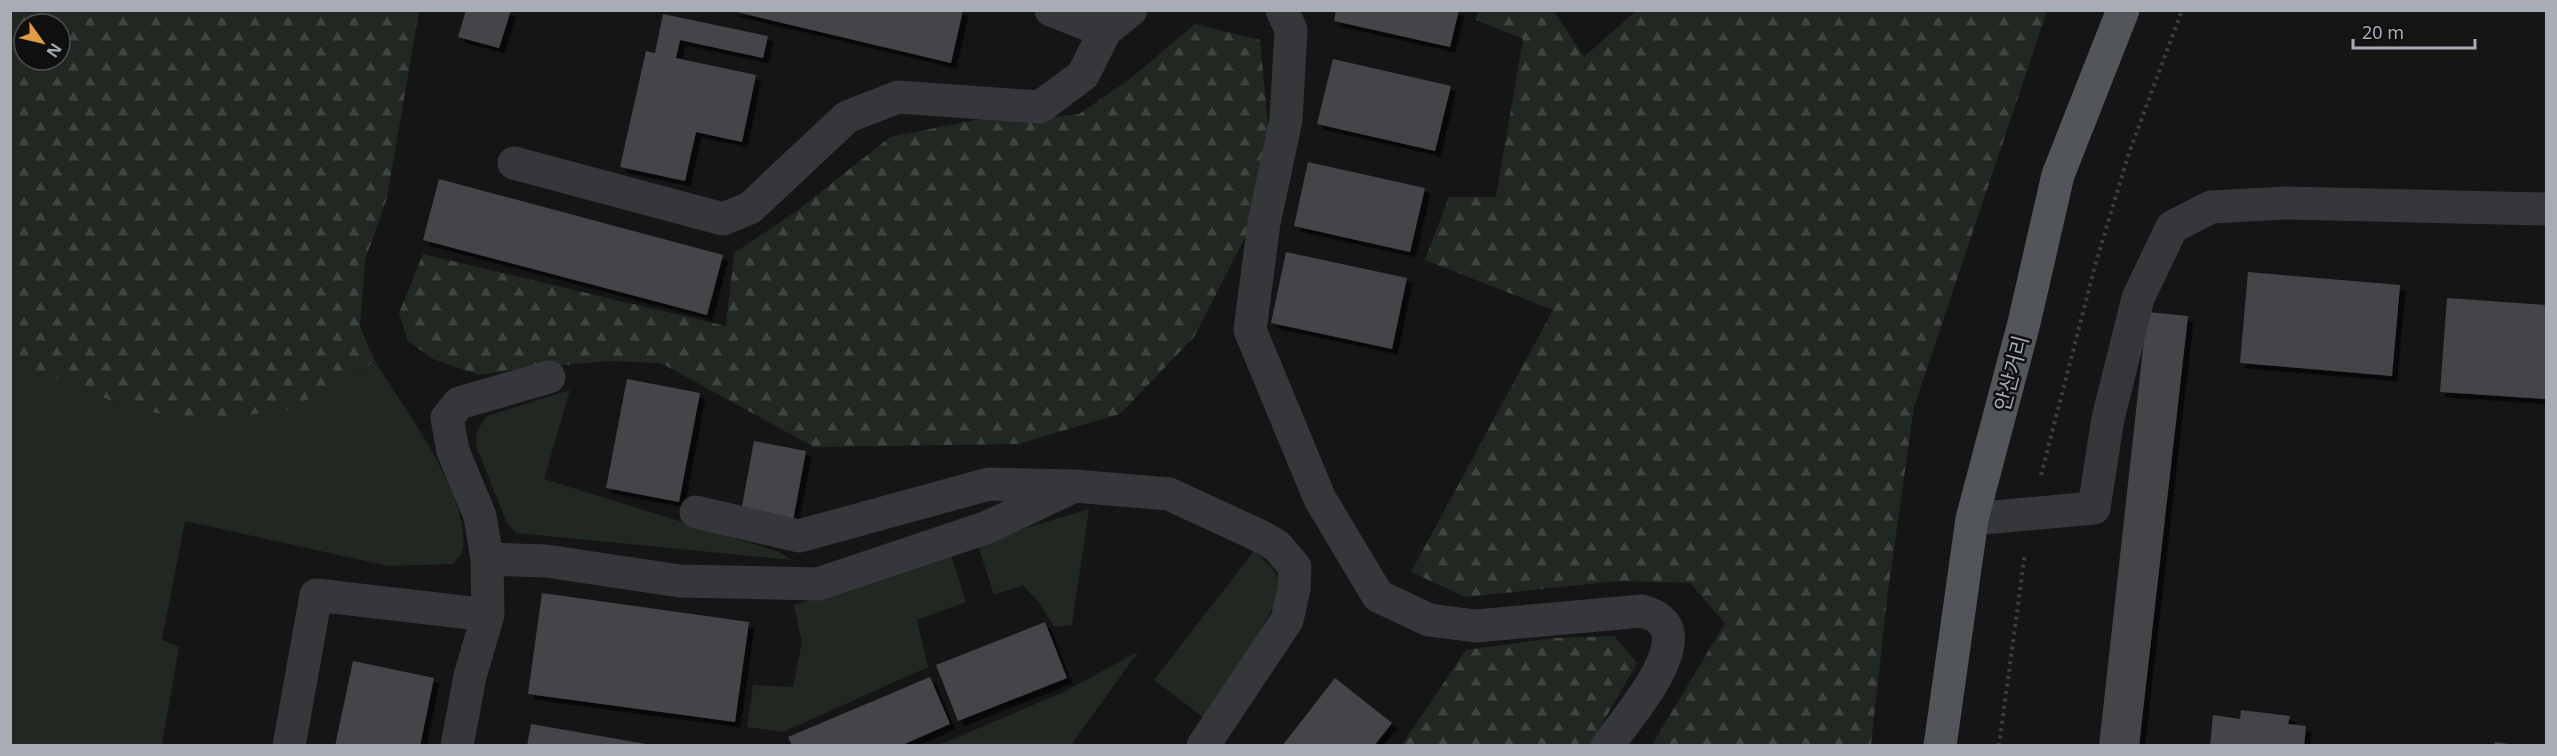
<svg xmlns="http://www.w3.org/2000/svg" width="2557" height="756" viewBox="0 0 2557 756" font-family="'Noto Sans','Noto Sans KR',sans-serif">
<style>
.grass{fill:#212821}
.forest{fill:url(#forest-firs);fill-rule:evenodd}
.building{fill:#444549;filter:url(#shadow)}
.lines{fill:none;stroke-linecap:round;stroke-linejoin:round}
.path{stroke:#3c3e42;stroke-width:4;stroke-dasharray:3 4.5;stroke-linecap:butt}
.minor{stroke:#36373b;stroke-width:33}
.major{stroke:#525559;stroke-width:33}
.labels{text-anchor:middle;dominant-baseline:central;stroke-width:5;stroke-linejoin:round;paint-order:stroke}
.street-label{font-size:21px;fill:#a8adb5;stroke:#101011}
</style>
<defs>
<pattern id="forest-firs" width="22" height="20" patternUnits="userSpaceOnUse" patternTransform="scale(1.5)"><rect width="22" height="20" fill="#212821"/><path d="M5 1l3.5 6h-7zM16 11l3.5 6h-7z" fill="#3e443f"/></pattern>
<filter id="shadow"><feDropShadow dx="5.5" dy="5.5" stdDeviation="0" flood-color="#0009"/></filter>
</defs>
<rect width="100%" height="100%" fill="#151516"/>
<!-- grass -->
<path class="grass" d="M 11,359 L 124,406 L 350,379 L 375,361 C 403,407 470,495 463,548 C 462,554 457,559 453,564 L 388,566 L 185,521 L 162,640 L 179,647 L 162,745 L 11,746 Z
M 570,390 L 544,479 L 779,552 L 792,560 L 516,533 L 507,523 L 476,446 L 477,431 L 487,416 Z
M 1089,509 L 1072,625 L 1054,627 L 1040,604 L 1023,585 L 994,595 L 978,546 L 1026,528 Z
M 1254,551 C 1277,572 1285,576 1273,608 L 1208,721 L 1154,680 Z
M 951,555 L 966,602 L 917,620 L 928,667 L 783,732 L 747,727 L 753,685 L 793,687 L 802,642 L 794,605 Z
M 1139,651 L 1071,745 L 939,745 L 1064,692 Z"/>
<!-- forest -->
<path class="forest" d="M 11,10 L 419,11 L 387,198 L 365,260 L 360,327 L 375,361 L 350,379 L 284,411 L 194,421 L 124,406 L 12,360 L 11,361 ZM 24,24 L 60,24 L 60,60 L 24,60 Z
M 1478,11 L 1554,11 L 1584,57 L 1636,11 L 2047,11 L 1914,407 L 1888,591 L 1871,745 L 1652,745 L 1725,623 L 1690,583 L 1619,581 L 1465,597 L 1411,572 L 1553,310 L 1425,260 L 1449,197 L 1496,197 L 1523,39 L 1476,20 Z
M 1195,24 L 1260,40 L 1270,148 L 1249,230 L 1194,337 L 1120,414 L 1018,444 L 814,447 L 661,363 L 608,361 L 519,369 L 479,375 L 433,359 L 408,341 L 399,313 L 423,254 L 726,326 L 734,253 L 798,210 L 890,137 L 990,117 L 1044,118 L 1079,114 L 1130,79 Z
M 1614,636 L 1637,663 L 1590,745 L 1401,746 L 1466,650 L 1553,638 Z"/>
<!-- building -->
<path class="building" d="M 466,10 L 511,10 L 499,48 L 458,37 Z
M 728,10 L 963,10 L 951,63 Z
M 1336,10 L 1459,10 L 1450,47 L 1334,21 Z
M 663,14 L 768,36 L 763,58 L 680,40 L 676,58 L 756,75 L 742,142 L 696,132 L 685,181 L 620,167 L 646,51 L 655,53 Z
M 1333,59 L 1451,86 L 1435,151 L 1317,124 Z
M 1308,162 L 1425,188 L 1410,252 L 1294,226 Z
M 439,179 L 723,255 L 707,315 L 423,240 Z
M 1286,252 L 1407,278 L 1392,349 L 1271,323 Z
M 2248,272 L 2400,285 L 2392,376 L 2240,363 Z
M 2447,298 L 2546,305 L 2546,399 L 2440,392 Z
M 2147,312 L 2188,316 L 2139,746 L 2099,746 Z
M 627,379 L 700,393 L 679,502 L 606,488 Z
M 754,441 L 806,451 L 792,526 L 740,517 Z
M 542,593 L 749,622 L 735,722 L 528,694 Z
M 1045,622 L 1067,678 L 958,721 L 936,665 Z
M 353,661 L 434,678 L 420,746 L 335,746 Z
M 930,677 L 950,724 L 900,746 L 792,746 L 788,737 Z
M 1335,678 L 1392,723 L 1374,746 L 1282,746 Z
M 2241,710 L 2290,716 L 2288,724 L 2306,726 L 2304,746 L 2210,746 L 2213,715 L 2240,719 Z
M 531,724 L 646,744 L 646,746 L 527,746 Z
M 2495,742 L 2509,744 L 2509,746 L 2494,746 Z"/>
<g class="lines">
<!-- path -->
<path class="path" d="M 2041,475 L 2096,262 L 2129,153 L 2182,10
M 1999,746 L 2025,553"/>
<!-- minor -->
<path class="minor" d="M 1051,10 L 1105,31
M 1282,10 L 1291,30 L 1286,120 L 1264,223 L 1250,330 L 1320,499 L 1378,596 L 1429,620 L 1476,626 L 1642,611 C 1647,613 1655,615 1659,619 C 1693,645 1624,722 1607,746
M 514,163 L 723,219 L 750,208 L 847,117 L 898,97 L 1040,107 L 1083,75 L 1105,31 L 1131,10
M 696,512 L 799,536 L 989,484 L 1074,486 L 1169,494 L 1262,537 L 1277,546 L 1295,567 L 1294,589 L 1287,620 L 1203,746
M 1972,519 L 2094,508 L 2108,418 L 2138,298 L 2172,227 L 2211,207 L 2286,203 L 2546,209
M 487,559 L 546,561 L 680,581 L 818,584 L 988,527 L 1070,488
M 289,746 L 316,595 L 488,615 L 487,559 L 480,516 L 453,451 L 447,418 L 459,403 L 549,377
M 457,746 L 470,676 L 488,615"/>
<!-- major -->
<path class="major" d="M 1940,746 L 1972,519 L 2024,323 L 2058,175 L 2123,10"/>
</g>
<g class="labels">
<!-- street labels -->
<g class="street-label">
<text transform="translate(2011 373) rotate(-75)">안산거리</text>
</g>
</g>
<!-- border -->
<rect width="2557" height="756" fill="none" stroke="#a8adb5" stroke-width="24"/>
<!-- north arrow -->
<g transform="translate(42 42) rotate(124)"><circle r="28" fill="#101011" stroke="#4d4f53" stroke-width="1.5"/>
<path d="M0-4.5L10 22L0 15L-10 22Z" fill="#de9a45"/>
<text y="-9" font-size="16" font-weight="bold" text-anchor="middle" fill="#a8adb5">N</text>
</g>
<!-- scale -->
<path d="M2353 39v9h122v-9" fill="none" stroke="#a8adb5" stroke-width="3"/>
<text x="2362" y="39" font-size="18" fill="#a8adb5" stroke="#101011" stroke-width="4.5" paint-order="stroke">20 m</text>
</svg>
